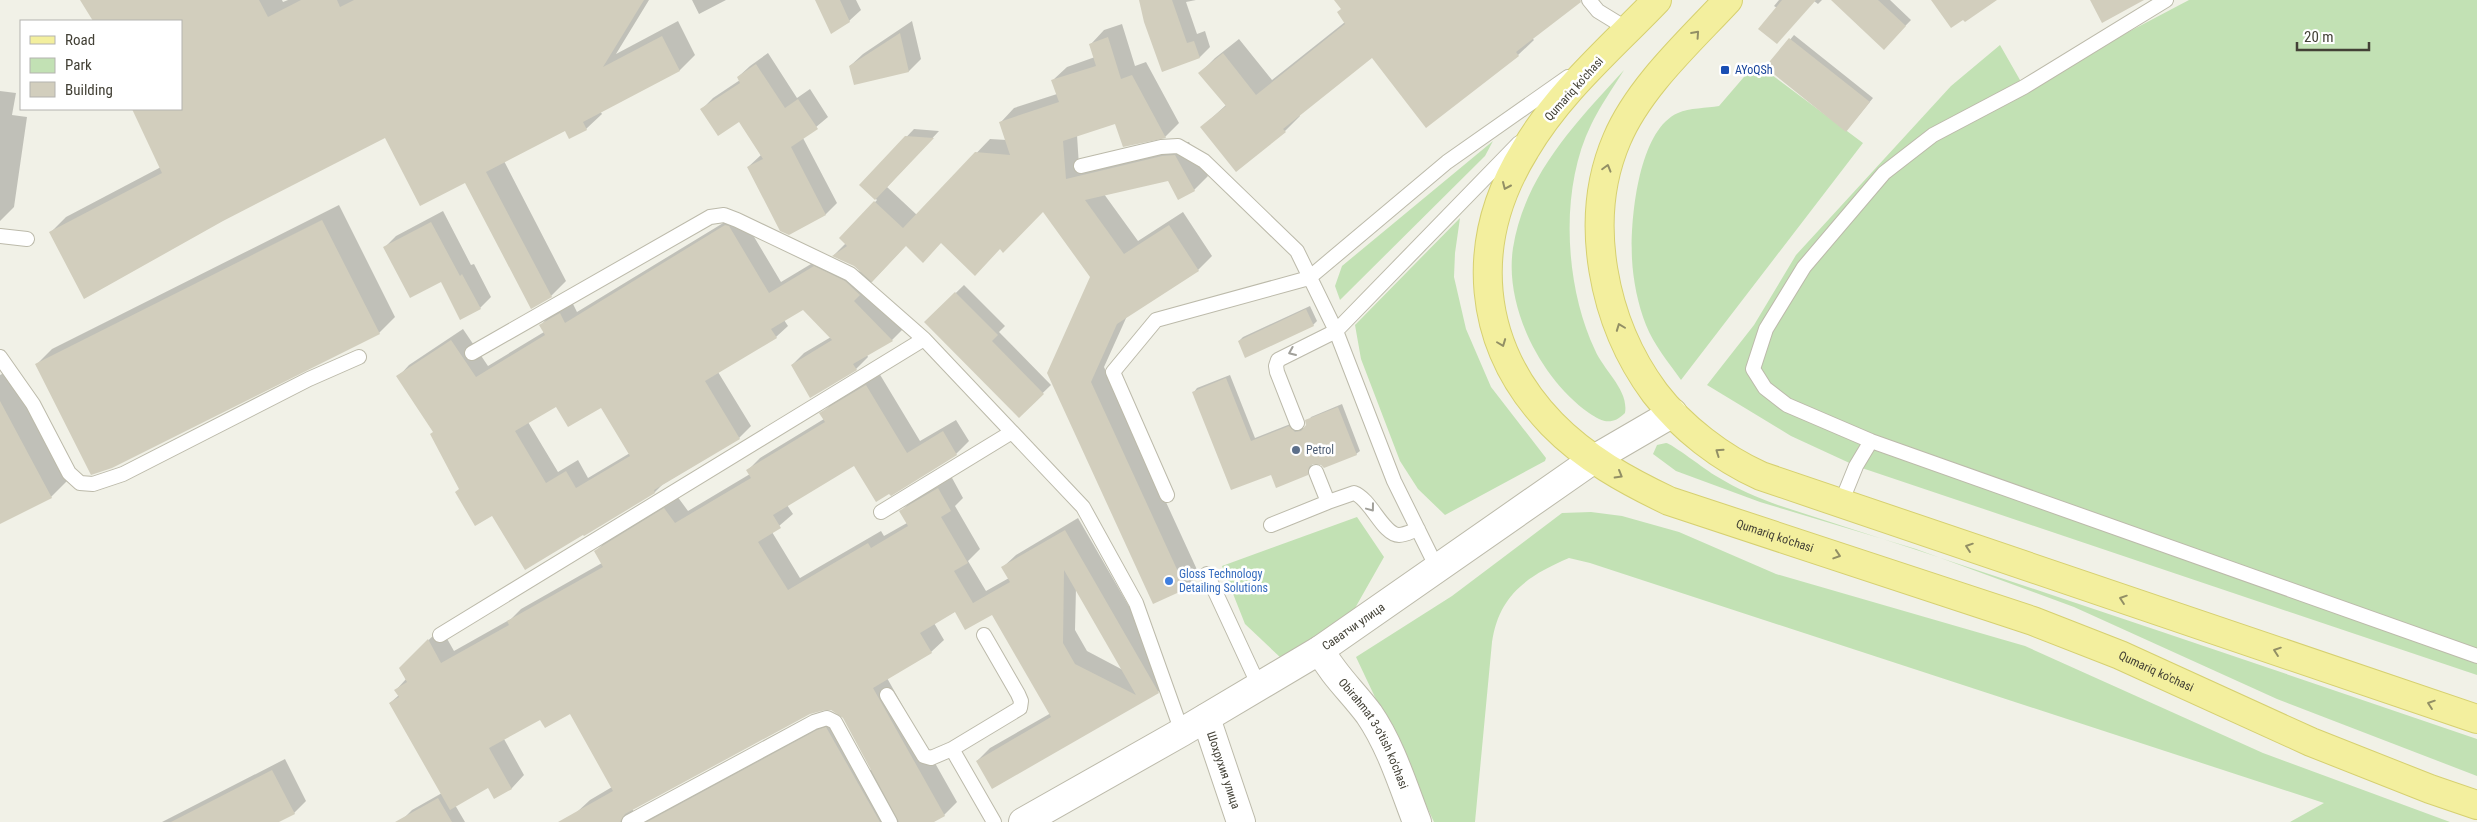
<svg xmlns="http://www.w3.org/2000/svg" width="2477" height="822" viewBox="0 0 2477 822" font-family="'Roboto Condensed',sans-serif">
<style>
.green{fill:#c2e1b4}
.shadow{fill:#0003;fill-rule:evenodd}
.building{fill:#d2cebd;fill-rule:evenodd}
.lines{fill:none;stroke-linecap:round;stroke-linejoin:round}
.lane-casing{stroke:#bcbaaa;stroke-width:16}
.street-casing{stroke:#bcbaaa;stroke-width:30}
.primary-casing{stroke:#d6d070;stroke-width:30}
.lane{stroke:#fff;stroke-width:14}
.street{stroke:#fff;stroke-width:28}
.primary{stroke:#f3ef9e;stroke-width:28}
.oneway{stroke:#928f65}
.oneway2{stroke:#a1a09a}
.transit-dot{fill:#1a4fb4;stroke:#fff;stroke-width:2}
.service-dot{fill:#5c6f8a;stroke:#fff;stroke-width:2}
.shop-dot{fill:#3f7fe0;stroke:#fff;stroke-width:2}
.labels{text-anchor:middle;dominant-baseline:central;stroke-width:5;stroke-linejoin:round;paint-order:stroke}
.transit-label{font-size:12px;fill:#164399;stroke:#fff;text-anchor:start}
.street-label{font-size:12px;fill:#434136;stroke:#fff}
.service-label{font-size:12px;fill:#4e5e75;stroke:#fff;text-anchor:start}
.shop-label{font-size:12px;fill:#366cbe;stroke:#fff;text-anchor:start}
</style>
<rect width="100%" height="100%" fill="#f1f1e7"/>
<!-- green -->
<path class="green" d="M 2189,0 L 2477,0 L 2477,675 L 1856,466 L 1791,436 L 1707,385 L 1754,325 L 1796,255 L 1951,86 L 2000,45 L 2024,87 Z
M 1756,63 L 1863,143 L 1681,380 C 1669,363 1654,345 1646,325 C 1638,305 1633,280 1632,259 C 1630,221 1638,130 1678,113 C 1689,108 1707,108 1719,106 Z
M 1624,70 C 1613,88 1600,106 1591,125 C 1559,190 1565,287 1595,350 C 1604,371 1629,390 1625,413 C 1612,426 1602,422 1589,413 C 1541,379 1504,307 1513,248 C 1525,174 1576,123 1624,70 Z
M 1493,141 L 1485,156 L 1340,300 L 1335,286 L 1342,266 Z
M 1460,218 L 1455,253 L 1454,277 L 1466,329 L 1491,387 L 1546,458 L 1545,461 L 1445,515 L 1418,489 L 1400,461 L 1361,359 L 1355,325 Z
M 1666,443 C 1671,443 1707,471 1716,476 C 1739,490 1762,500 1787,508 C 2018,582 2248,661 2477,739 L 2477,776 L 2277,699 L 2074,607 L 1916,549 L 1760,502 L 1676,471 L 1653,454 L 1657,445 Z
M 1591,512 L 1622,516 L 1679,532 L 1776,574 L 2025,646 L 2263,753 L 2450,822 L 2290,822 L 2324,803 L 1590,563 L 1569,558 C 1527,576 1499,595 1492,642 L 1475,822 L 1434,822 L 1356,657 L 1452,596 L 1562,513 Z
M 1357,517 L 1384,557 L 1350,617 L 1282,659 L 1245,624 L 1222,566 Z"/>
<!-- shadow -->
<path class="shadow" d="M 82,0 L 282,0 L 283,2 L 288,0 L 649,0 L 616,54 L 678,21 L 695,55 L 680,70 L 600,111 L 602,114 L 586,129 L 565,129 L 504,161 L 566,281 L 551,296 L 466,181 L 385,137 L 51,232 L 66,217 L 161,167 L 133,109 L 181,109 L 181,21 L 95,21 Z
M 692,0 L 726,0 L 699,14 Z
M 816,0 L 856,0 L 861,10 L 849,21 Z
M 1140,0 L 1196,0 L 1186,2 L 1197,34 L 1205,31 L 1210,47 L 1200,57 L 1163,70 Z
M 1335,0 L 1581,0 L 1532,38 L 1534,40 L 1518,55 L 1372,56 L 1299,114 L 1300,116 L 1285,131 L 1202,127 L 1226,105 L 1200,73 L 1215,58 L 1239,39 L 1272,80 L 1345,22 L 1342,9 Z
M 1779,0 L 1822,0 L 1818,4 L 1814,1 L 1777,8 L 1774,6 Z
M 1833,0 L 1890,0 L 1911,20 L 1884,48 Z
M 912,21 L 921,59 L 909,71 L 850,66 L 863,54 Z
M 1122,24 L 1135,66 L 1146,62 L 1179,123 L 1165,137 L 1124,146 L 1116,122 L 1077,135 L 1079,166 L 1177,142 L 1189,142 L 1208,176 L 1194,190 L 1168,180 L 1104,194 L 1138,241 L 1183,212 L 1212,256 L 1198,270 L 1127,316 L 1104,367 L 1199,574 L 1185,588 L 1048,373 L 1092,277 L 1043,210 L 1000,248 L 942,242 L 906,245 L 865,289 L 904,328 L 892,340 L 867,355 L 868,357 L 856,369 L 792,365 L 804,353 L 831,337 L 803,309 L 784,320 L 788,326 L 776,337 L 718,372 L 751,426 L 739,438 L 663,484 L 655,492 L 493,514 L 460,488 L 434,431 L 398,377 L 409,365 L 463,329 L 488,366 L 544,332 L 541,325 L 552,313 L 572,302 L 577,312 L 738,214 L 741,215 L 781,282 L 826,255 L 861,272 L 855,265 L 834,255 L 846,243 L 841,238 L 877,200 L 861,185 L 914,129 L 939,131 L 887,187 L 917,215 L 990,139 L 1007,140 L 1001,122 L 1014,108 L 1057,94 L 1053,80 L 1067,67 L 1095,57 L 1091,44 L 1104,30 ZM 556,405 L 602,406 L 630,453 L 588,478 L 578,460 L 558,472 L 528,422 Z
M 1794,35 L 1873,98 L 1850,126 L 1767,67 Z
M 768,53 L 797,98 L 810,89 L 828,117 L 803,138 L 837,203 L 826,214 L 789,234 L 748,167 L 761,155 L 739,120 L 702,109 L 713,98 L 740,80 L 738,77 L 750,66 Z
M 0,91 L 16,93 L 12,115 L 27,117 L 14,207 L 0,221 Z
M 339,205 L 395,317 L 379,333 L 112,467 L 36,365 L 52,349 Z
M 443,211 L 471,265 L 474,264 L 491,297 L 480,308 L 441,281 L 385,247 L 396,236 Z
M 964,285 L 1005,326 L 999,332 L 1051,385 L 1019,416 L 926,322 Z
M 1310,306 L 1317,321 L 1313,325 L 1239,341 L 1243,337 Z
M 8,371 L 67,481 L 51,497 L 0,523 L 0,375 Z
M 879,373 L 920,441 L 956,420 L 969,441 L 956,454 L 891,494 L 855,464 L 787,505 L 793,514 L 772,532 L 800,578 L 881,531 L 884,536 L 907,523 L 901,511 L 913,499 L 951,476 L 963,498 L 955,506 L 980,549 L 968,561 L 986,591 L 1009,578 L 1003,567 L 1016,555 L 1078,518 L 1171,679 L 1158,692 L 977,761 L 990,748 L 1051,713 L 993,613 L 956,611 L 934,623 L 944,640 L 931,652 L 887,678 L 957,802 L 944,815 L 932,822 L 583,822 L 577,812 L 590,800 L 612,787 L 570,712 L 541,718 L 504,739 L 524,775 L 512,788 L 495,797 L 489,786 L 455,805 L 465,822 L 406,822 L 404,818 L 412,810 L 442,793 L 390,703 L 399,695 L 396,690 L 406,679 L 400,668 L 441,628 L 454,651 L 511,619 L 521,609 L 602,563 L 595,552 L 608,539 L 677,496 L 688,511 L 750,474 L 748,470 L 760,458 L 824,419 L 821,414 L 834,401 ZM 1076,588 L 1123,670 L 1087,651 L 1075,630 ZM 825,708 L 831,709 L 844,717 L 872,769 L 870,770 L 839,716 L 647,818 L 638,817 L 632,809 L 809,713 Z
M 1230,375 L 1255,438 L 1293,423 L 1299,428 L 1305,428 L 1311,417 L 1342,404 L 1360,451 L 1356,454 L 1322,464 L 1312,462 L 1311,470 L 1307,474 L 1271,473 L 1194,392 L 1197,388 Z
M 285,759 L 306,801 L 294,813 L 277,822 L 162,822 Z"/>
<!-- building -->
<path class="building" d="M 80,0 L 259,0 L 268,17 L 301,0 L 337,0 L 340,7 L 354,0 L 644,0 L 603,67 L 662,36 L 680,71 L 583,122 L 587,130 L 569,139 L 565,131 L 486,172 L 552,297 L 531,309 L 465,183 L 420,206 L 385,138 L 223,221 L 84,299 L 49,232 L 162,173 L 132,109 L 181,109 L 181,21 L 93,21 Z
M 815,0 L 840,0 L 850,22 L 831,34 Z
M 1139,0 L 1172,0 L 1187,43 L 1194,41 L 1200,58 L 1162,72 L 1144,22 Z
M 1334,0 L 1580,0 L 1581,2 L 1516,52 L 1519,56 L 1426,128 L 1372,58 L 1283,129 L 1286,132 L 1236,172 L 1200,127 L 1226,106 L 1198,73 L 1223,53 L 1256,95 L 1345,24 L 1337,12 L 1341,9 Z
M 1782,0 L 1816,0 L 1777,44 L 1758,29 Z
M 1831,0 L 1878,0 L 1906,26 L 1884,50 Z
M 1931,0 L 1997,0 L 1965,22 L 1963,20 L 1951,28 Z
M 2090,0 L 2144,0 L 2102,23 Z
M 900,33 L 909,72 L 854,85 L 849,66 Z
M 1108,37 L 1121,79 L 1132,75 L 1166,138 L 1123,147 L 1115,124 L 1063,141 L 1066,179 L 1162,156 L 1175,155 L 1195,191 L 1178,200 L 1168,181 L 1085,200 L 1124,254 L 1169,225 L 1199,271 L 1117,324 L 1091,382 L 1186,589 L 1153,604 L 1047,373 L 1090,277 L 1043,212 L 1003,253 L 1000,249 L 975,276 L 941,243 L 923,263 L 906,246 L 872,282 L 854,266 L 832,256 L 847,246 L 839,238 L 874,201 L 903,228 L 975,152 L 1010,155 L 999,122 L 1059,102 L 1051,80 L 1096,66 L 1089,44 Z
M 1789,38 L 1870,102 L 1846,132 L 1765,67 Z
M 756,64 L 785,108 L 798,99 L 818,129 L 791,147 L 826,215 L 789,235 L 780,231 L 747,167 L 763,159 L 739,122 L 718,136 L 700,109 L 740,83 L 737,77 Z
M 905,136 L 934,138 L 875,200 L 859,185 Z
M 322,220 L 380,334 L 112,468 L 91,475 L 35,364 Z
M 431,222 L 460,276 L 462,274 L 481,309 L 460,320 L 441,282 L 410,298 L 383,247 Z
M 725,225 L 729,226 L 769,293 L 814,266 L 845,281 L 860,295 L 854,301 L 893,341 L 853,364 L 857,370 L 810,398 L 791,365 L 832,340 L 803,310 L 771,329 L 777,338 L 705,381 L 740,439 L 654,490 L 655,493 L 584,536 L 583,535 L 525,570 L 492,516 L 475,526 L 455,492 L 459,489 L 430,434 L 433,432 L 396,376 L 451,340 L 476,377 L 545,335 L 539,325 L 560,313 L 565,323 ZM 556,407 L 568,427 L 601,408 L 630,456 L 576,488 L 566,471 L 546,483 L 515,431 Z
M 955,292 L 998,335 L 992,341 L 1044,394 L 1019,418 L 924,322 Z
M 1306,309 L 1314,326 L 1245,358 L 1238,341 Z
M 1226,378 L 1251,441 L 1289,426 L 1295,432 L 1301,431 L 1306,425 L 1305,420 L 1338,407 L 1357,455 L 1324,468 L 1321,465 L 1313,464 L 1309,467 L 1308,475 L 1276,488 L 1271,475 L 1231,490 L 1192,392 Z
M 866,385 L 907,453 L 943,431 L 957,455 L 891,496 L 889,494 L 876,502 L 854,466 L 773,515 L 781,528 L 758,542 L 788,590 L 868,543 L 871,548 L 908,526 L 899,511 L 938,488 L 951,511 L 941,517 L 968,563 L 954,571 L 973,603 L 1010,582 L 1001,567 L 1065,530 L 1159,693 L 992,789 L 976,761 L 1051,717 L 992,615 L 965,630 L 955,612 L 920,633 L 932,653 L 873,688 L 945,816 L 934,822 L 899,822 L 843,718 L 831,710 L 825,710 L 810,714 L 625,814 L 620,822 L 558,822 L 613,791 L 570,714 L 545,728 L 540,720 L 489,748 L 512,789 L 494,799 L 488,788 L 450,810 L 389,703 L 399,697 L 394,690 L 407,682 L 399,668 L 428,639 L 441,663 L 509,625 L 507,621 L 603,567 L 594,551 L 664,508 L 675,523 L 751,478 L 746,470 L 825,422 L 819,413 ZM 1064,570 L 1136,695 L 1075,664 L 1063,643 Z
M 0,401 L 52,498 L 0,524 Z
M 826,727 L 880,822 L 647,822 L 817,730 Z
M 272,770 L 295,814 L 279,822 L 171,822 Z
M 438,798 L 452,822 L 395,822 Z"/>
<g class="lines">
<defs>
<path id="lane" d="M 1589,0 L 1598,11 L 1629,30
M 2166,0 L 2024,87 L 1933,135 L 1884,173 L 1804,267 L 1766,329 L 1753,369 L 1765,388 L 1787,405 L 1871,441 L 2477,656
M 1081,166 L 1161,147 L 1178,146 L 1204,161 L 1297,251 L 1336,331 L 1394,481 L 1437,568
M 0,236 L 27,239
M 472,353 L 710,217 L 724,215 L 737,220 L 850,274 L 924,339 L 1083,507 L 1136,603 L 1182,732
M 0,357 L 33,404 L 69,473 L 80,483 L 93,484 L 123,474 L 309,379 L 359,357
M 1297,423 L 1277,372 L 1276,366 L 1278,360 L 1336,331 L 1519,143
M 1316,472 L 1328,502 L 1354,493 C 1371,499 1383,535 1399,535 C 1405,535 1412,531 1418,529
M 1167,495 L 1113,372 L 1156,320 L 1309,278 L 1447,162 L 1568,77
M 1841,503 L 1856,466 L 1871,441
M 881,512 L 1012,432
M 1271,525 L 1328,502
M 1207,574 L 1259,686
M 440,635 L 924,339
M 984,635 L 1018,694 L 1021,701 L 1020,708 L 952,749 L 994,822
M 887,695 L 924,756 L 931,758 L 952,749
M 629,822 L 814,722 L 827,718 L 835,722 L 890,822"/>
<g id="street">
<path id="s1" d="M 1320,650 C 1334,676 1352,691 1369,714 C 1391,746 1403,786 1417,822"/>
<path id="s2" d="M 1206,718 L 1241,822"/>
<path id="s3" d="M 1023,822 L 1182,732 L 1320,650 L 1594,459 L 1673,413"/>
</g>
<g id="primary">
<path id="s4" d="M 1657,0 C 1611,48 1559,92 1525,150 C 1468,242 1476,345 1552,424 C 1585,458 1627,481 1669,501 L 2033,621 L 2120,655 L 2311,742 L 2430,789 L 2477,805"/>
<path d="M 1728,0 C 1690,41 1639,87 1617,139 C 1582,220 1603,323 1655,393 C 1682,428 1721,458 1761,476 L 2477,719"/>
</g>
</defs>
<!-- lane casing -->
<use href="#lane" class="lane-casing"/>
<!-- street casing -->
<use href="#street" class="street-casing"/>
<!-- primary casing -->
<use href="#primary" class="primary-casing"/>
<!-- lane -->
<use href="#lane" class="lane"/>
<!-- street -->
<use href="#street" class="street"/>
<!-- primary -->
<use href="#primary" class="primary"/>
</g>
<!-- one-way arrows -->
<defs><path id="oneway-chevron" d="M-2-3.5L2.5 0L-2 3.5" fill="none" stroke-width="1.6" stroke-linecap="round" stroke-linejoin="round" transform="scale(1.25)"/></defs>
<g class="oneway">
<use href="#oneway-chevron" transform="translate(1696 34) rotate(-48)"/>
<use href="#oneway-chevron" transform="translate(1607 168) rotate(-74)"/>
<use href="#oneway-chevron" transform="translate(1506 186) rotate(114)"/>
<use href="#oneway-chevron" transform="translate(1620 327) rotate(-111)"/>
<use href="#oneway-chevron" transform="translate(1502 343) rotate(69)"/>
<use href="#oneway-chevron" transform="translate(1719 452) rotate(-145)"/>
<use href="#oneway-chevron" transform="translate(1619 475) rotate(30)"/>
<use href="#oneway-chevron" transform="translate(1969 547) rotate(-161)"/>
<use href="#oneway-chevron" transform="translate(1837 555) rotate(18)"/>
<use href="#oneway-chevron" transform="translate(2123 599) rotate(-161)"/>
<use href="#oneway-chevron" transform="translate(2277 651) rotate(-161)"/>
<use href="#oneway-chevron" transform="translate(2431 704) rotate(-161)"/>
</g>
<g class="oneway2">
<use href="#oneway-chevron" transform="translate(1292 352) rotate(157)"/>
<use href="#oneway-chevron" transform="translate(1371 508) rotate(53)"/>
</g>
<!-- markers -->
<rect class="transit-dot" x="1720" y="65" width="10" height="10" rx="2.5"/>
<circle class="service-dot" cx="1296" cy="450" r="5"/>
<circle class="shop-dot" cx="1169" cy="581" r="5"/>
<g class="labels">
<!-- transit labels -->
<g class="transit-label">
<text x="1735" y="70">AYoQSh</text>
</g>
<!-- street labels -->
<g class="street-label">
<text transform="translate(1574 89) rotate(-48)">Qumariq ko'chasi</text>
<text stroke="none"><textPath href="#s4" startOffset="751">Qumariq ko'chasi</textPath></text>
<text stroke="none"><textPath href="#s3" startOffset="384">Саватчи улица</textPath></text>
<text stroke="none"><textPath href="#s4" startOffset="1156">Qumariq ko'chasi</textPath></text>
<text stroke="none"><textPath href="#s1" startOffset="100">Obirahmat 3-o'tish ko'chasi</textPath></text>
<text stroke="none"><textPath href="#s2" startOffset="55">Шохрухия улица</textPath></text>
</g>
<!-- service labels -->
<g class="service-label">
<text x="1306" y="450">Petrol</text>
</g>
<!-- shop labels -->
<g class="shop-label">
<text x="1179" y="574">Gloss Technology<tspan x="1179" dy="14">Detailing Solutions</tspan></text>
</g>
</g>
<!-- legend -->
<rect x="20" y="20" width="162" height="90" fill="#ffffff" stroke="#b4b3af"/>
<rect x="30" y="36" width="25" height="8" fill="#f3ef9e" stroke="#b4b3af"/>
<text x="65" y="45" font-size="15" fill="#434136">Road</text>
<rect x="30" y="58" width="25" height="15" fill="#c2e1b4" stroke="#b4b3af"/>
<text x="65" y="70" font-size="15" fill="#434136">Park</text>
<rect x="30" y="82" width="25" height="15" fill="#d2cebd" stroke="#b4b3af"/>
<text x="65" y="95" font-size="15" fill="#434136">Building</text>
<!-- scale -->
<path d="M2297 42v8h72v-8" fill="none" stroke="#434136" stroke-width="2.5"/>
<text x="2304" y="42" font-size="15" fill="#434136" stroke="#ffffff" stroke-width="4" paint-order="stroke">20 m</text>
</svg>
